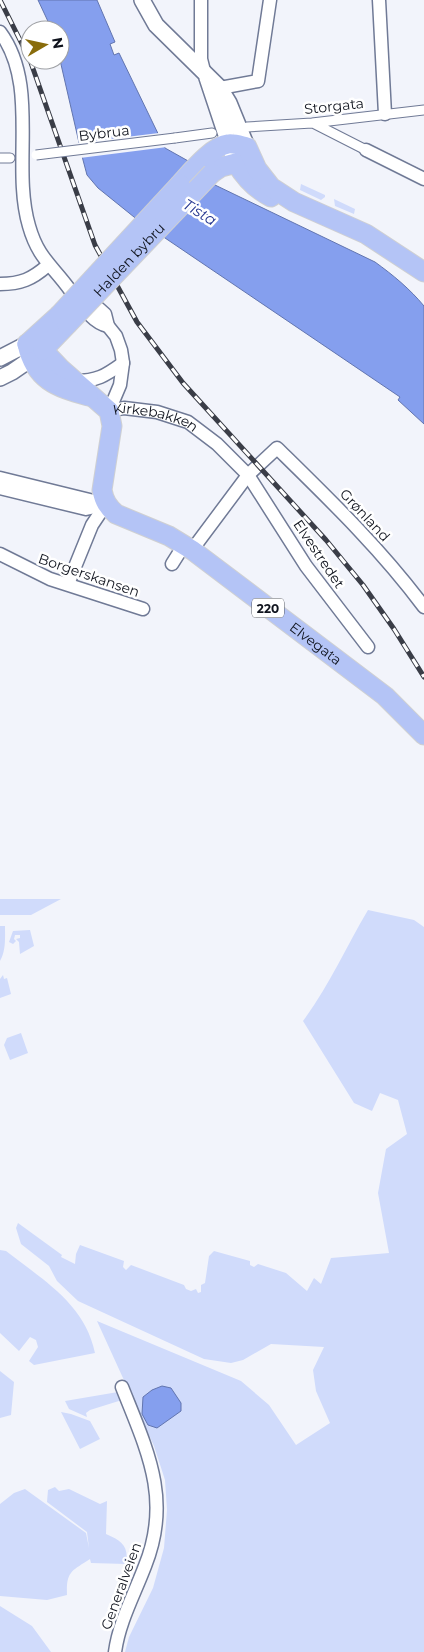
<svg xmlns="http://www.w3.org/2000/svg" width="424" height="1652" viewBox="0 0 424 1652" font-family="Montserrat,sans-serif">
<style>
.green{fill:#d0dbfb}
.water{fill:#859fee;stroke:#6275af}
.pier{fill:#f2f4fb}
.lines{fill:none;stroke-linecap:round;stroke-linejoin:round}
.pedestrian-casing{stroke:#707a96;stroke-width:11}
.minor-casing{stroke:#707a96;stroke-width:15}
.tertiary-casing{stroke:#707a96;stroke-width:18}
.primary-casing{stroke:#cfd0d2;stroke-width:21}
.pedestrian{stroke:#fff;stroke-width:9}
.minor{stroke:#fff;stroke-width:12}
.tertiary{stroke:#fff;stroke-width:15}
.primary{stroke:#b4c4f6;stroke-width:19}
.rail-casing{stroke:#3a3d47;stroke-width:5}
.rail{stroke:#fff;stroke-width:3;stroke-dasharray:9;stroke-linecap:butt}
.pedestrian-bridge-casing{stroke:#707a96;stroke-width:11;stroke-linecap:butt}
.primary-bridge-casing{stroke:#cfd0d2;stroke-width:21;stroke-linecap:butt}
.pedestrian-bridge{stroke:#fff;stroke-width:9}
.primary-bridge{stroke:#b4c4f6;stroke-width:19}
.labels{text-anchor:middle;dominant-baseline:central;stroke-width:5;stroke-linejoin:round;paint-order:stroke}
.shield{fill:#fff;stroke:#575a61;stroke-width:1}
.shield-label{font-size:12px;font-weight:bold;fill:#0f131d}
.street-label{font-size:14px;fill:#0f131d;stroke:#fff}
.water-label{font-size:15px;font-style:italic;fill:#253690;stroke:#fff}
</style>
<rect width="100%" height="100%" fill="#f2f4fb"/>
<!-- green -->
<path class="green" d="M 301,184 L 325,195 L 325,197 L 321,200 L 300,190 Z
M 334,199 L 355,209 L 354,214 L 335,206 Z
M 0,899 L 61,899 L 31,915 L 0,915 Z
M 368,910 L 414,920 L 424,927 L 424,1652 L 125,1652 L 129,1637 L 153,1588 L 164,1548 L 167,1510 L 165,1480 L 154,1446 L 97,1321 L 241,1381 L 269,1405 L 296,1445 L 330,1423 L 316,1391 L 313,1370 L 324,1347 L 271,1344 L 243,1360 L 231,1363 L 204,1359 L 78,1301 L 57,1281 L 49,1266 L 21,1244 L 16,1228 L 18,1223 L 62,1255 L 61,1257 L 75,1264 L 76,1254 L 80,1245 L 124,1261 L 123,1267 L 126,1270 L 131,1265 L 184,1285 L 186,1289 L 191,1291 L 196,1289 L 198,1293 L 201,1292 L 201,1285 L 205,1283 L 209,1256 L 214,1251 L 250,1261 L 250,1265 L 254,1267 L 258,1264 L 286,1273 L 307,1291 L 314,1278 L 321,1284 L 331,1258 L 389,1253 L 378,1193 L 386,1149 L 407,1134 L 398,1100 L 380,1093 L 372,1111 L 354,1103 L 303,1021 C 329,986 346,947 368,910 Z
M 0,926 L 5,926 C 5,939 6,950 0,961 Z
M 30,930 L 34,946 L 20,954 L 19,942 L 16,939 L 20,938 L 20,935 L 15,935 L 14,939 L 16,941 L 13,944 L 9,942 L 13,931 Z
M 3,975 L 4,979 L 7,978 L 11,994 L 0,998 L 0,979 Z
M 21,1033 L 28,1053 L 10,1060 L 4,1045 L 7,1038 Z
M 0,1250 L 6,1251 C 43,1280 85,1304 95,1353 L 34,1365 L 29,1361 L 38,1347 L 36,1340 L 30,1337 L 19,1351 L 0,1333 Z
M 0,1371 L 14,1382 L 11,1415 L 0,1418 Z
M 118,1392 L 122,1400 L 90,1410 L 86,1413 L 87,1417 L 69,1409 L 65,1401 Z
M 61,1412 L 71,1414 L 90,1421 L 100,1439 L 80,1449 Z
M 55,1487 L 59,1491 L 69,1489 L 100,1504 L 107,1501 L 106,1534 C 122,1541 129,1546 126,1564 L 91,1563 L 90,1559 C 72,1571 66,1571 67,1595 L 47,1600 L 0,1596 L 0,1504 L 14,1493 L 25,1489 L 86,1533 L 89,1548 L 87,1532 L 47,1502 L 48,1490 Z
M 0,1606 L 32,1626 L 51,1652 L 0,1652 Z"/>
<!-- water -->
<path class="water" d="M 38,0 L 97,0 L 115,42 L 110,44 L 114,55 L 119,53 L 165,148 L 190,162 L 215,185 L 375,262 C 393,275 410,289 424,306 L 424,424 L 398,400 L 400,397 L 134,217 L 98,188 L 87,175 L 83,160 L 60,60 L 60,30 L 52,30 Z
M 162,1386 L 171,1388 L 181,1403 L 181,1411 L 157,1428 L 148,1425 L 142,1414 L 143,1397 L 152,1390 Z"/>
<!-- pier -->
<path class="pier" d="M 159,133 L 167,147 L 80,158 L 77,143 Z"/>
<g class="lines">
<defs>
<path id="pedestrian" d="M 313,123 L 366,150
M 247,127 L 312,123 L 424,110
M 175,138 L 212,133
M 0,158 L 10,158"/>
<g id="minor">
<path d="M 201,0 L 201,59 L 205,75"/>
<path d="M 379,0 L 385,114"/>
<path d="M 0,32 C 40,86 11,165 29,226 C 38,258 52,265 70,290 C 79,302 92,323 108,326"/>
<path d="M 220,88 L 258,81 L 270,0"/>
<path d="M 366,150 L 424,179"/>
<path d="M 0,284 C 21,284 32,279 47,266"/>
<path d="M 85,296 L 105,314 L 108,326 L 116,336 L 121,350 L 123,363 L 120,385 L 109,411"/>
<path d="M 75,381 C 97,381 105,376 123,363"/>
<path id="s1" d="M 109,411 L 124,408 L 157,412 L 188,422 L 217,444 L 248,475 L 306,566 L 368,647"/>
<path d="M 0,478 L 106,504"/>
<path d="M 0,488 L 86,509 L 104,505"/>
<path d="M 192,550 L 248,475 L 277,448 C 329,499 381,549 424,607"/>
<path d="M 0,554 L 50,579 L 143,609"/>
<path d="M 172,564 L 184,545"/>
<path d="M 68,584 L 92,525 L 106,504"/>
<path d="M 115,1652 C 119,1622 134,1595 145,1566 C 172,1499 147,1450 122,1387"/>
</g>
<path id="tertiary" d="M 142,0 L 156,25 L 220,88 L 229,103 L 247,147 L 242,155
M 207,78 L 232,153
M 0,358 L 27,344
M 0,378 L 12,372 L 41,352"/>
<g id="primary">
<path d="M 212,173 L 221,167 L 236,163 C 245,178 255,189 271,197"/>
<path d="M 180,184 C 191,172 212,146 228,144 C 234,143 242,146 247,147 L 257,169 L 271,187 L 294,202 L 366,234 L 424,272"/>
<path id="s2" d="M 27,344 L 43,350 L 61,369 L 109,411 L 112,426 L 102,490 C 104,501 108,507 116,514 L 169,536 L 192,550 L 385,696 L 424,735"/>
<path d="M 27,344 C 35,380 56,387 88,396"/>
<path d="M 27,344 L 59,315"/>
<path d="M 43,350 L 67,325"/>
</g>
</defs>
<!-- pedestrian casing -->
<use href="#pedestrian" class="pedestrian-casing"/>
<!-- minor casing -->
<use href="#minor" class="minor-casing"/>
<!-- tertiary casing -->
<use href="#tertiary" class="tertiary-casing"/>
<!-- primary casing -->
<use href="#primary" class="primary-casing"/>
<!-- pedestrian -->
<use href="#pedestrian" class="pedestrian"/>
<!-- minor -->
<use href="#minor" class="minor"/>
<!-- tertiary -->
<use href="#tertiary" class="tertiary"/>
<!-- primary -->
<use href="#primary" class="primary"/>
<defs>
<path id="rail" d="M 0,0 L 30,60
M 30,60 L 95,245 L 137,322 L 183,383 L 326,540 L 363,585 L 394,629 L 424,677"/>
</defs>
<!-- rail casing -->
<use href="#rail" class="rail-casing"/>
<!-- rail -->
<use href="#rail" class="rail"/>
<defs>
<path id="pedestrian-bridge" d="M 36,155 L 175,138"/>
<g id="primary-bridge">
<path d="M 59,315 L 180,184"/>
<path id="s3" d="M 67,325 L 212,173"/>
</g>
</defs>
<!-- pedestrian-bridge casing -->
<use href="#pedestrian-bridge" class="pedestrian-bridge-casing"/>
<!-- primary-bridge casing -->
<use href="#primary-bridge" class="primary-bridge-casing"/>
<!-- pedestrian-bridge -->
<use href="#pedestrian-bridge" class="pedestrian-bridge"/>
<!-- primary-bridge -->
<use href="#primary-bridge" class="primary-bridge"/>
</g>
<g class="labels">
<!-- shield labels -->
<rect class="shield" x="252" y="598.5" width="32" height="19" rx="4"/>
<g class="shield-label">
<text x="268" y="608">220</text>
</g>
<!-- street labels -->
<g class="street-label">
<text transform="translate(334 106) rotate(-6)">Storgata</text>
<text transform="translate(104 133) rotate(-7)">Bybrua</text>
<text stroke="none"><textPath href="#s3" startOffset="90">Halden bybru</textPath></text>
<text stroke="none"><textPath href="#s1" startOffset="48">Kirkebakken</textPath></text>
<text transform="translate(365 515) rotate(47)">Grønland</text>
<text transform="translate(319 554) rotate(56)">Elvestredet</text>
<text transform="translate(89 575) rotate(19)">Borgerskansen</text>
<text stroke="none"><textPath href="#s2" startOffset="455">Elvegata</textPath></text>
<text transform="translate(121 1586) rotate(-70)">Generalveien</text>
</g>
<!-- water labels -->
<g class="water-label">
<text transform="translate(200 212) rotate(32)">Tista</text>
</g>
</g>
<!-- north arrow -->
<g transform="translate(45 45) rotate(81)"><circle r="24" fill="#ffffff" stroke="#9fa1a5"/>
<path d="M0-4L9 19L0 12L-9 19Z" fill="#896c0b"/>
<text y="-8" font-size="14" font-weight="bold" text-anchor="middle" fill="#0f131d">N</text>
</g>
</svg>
